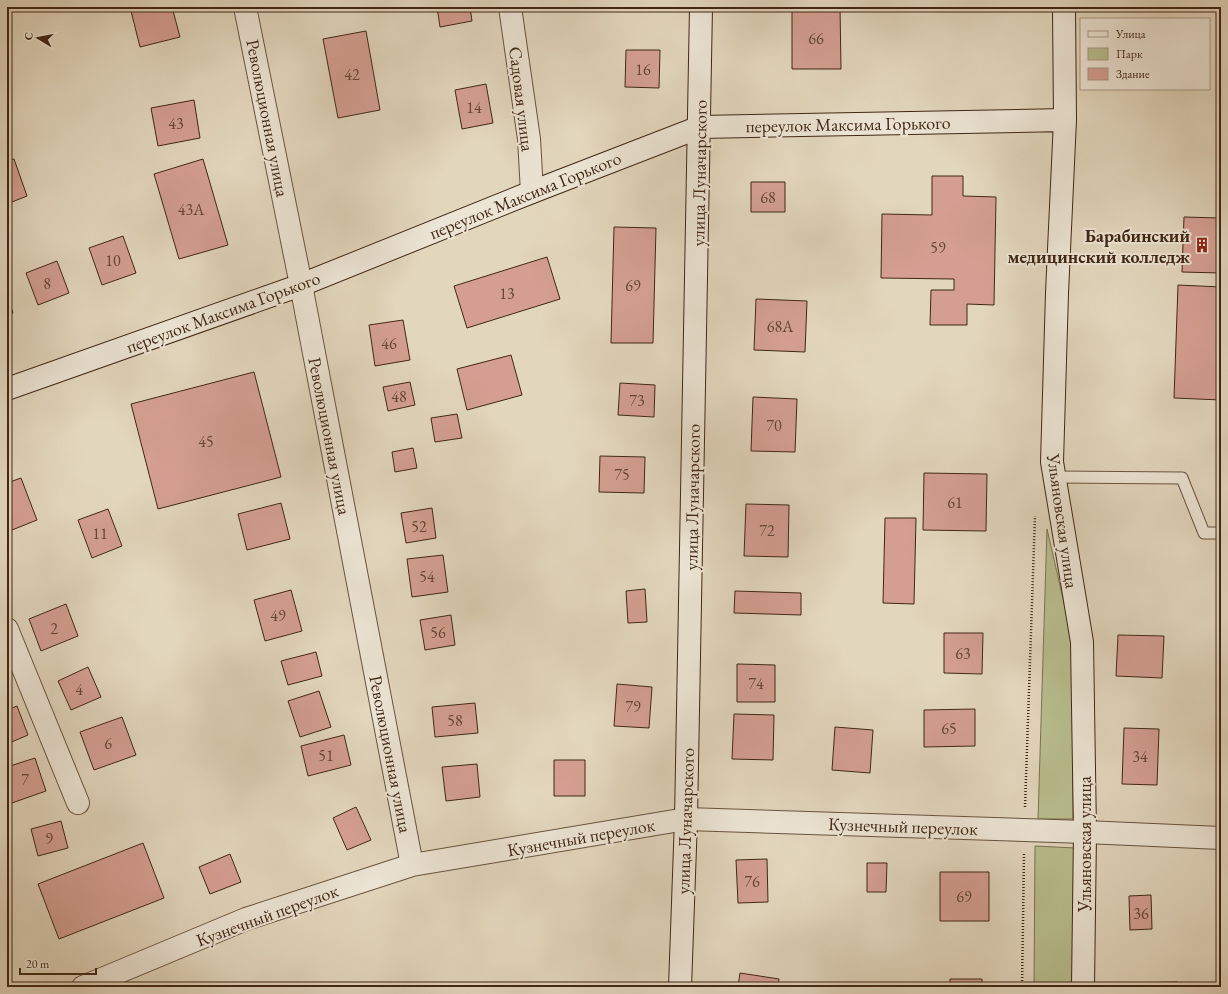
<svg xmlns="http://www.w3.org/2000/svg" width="1228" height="994" viewBox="0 0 1228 994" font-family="'EB Garamond',serif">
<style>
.green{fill:#b8bd8e;stroke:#7c7251}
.building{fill:#d49f92;stroke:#402714}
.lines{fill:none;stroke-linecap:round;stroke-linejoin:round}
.lane-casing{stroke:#68533e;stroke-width:13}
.street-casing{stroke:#68533e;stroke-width:24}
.secondary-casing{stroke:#402714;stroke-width:24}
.path{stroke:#402714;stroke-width:2.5;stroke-dasharray:1 2;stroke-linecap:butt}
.lane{stroke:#ece4d4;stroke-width:11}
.street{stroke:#ece4d4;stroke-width:22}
.secondary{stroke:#ece4d4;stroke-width:22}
.labels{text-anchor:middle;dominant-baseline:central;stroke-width:4;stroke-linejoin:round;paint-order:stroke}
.number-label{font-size:16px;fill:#654534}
.street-label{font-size:18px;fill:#402714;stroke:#ece4d4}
.poi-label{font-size:18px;font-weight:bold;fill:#402714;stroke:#ece4d4;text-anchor:end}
</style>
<rect width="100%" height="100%" fill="#e2d6bd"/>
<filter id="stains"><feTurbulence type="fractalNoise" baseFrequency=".005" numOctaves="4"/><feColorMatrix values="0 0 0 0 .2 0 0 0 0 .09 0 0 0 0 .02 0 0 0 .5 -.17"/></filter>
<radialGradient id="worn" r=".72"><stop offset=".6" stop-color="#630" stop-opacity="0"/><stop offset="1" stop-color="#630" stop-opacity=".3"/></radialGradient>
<!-- green -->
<path class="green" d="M 1047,529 L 1073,642 L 1073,819 L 1038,819 Z
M 1035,846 L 1075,848 L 1075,987 L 1034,987 Z"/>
<!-- building -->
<path class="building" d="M 130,7 L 172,7 L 180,37 L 140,47 Z
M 437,7 L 470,7 L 472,21 L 440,27 Z
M 629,7 L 662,7 L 662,11 L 629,11 Z
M 792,7 L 840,7 L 841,69 L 792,69 Z
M 366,31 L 380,110 L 338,118 L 323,39 Z
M 626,50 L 660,50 L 659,88 L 625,87 Z
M 486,84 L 493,123 L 462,129 L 455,90 Z
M 194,100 L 200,138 L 158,146 L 151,108 Z
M 14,159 L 27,196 L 7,204 L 7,161 Z
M 203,159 L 228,245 L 179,259 L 154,174 Z
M 932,176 L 963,176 L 963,196 L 996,197 L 994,305 L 967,304 L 967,325 L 930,325 L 931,290 L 954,290 L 954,279 L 881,278 L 882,214 L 932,215 Z
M 751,182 L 785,182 L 785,212 L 751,212 Z
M 1184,217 L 1221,218 L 1221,273 L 1182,272 Z
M 614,227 L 656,228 L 653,343 L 611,343 Z
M 123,236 L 136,273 L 102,285 L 89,248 Z
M 547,257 L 560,299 L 467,328 L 454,286 Z
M 57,261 L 69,293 L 38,305 L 26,273 Z
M 1178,285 L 1221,287 L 1221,400 L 1174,398 Z
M 7,294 L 13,313 L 7,315 Z
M 756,299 L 807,301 L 805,352 L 754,350 Z
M 403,320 L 410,360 L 375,366 L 369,325 Z
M 511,355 L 522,395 L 467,410 L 457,369 Z
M 254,372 L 281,477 L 158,509 L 131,404 Z
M 410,382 L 415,405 L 388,411 L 383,387 Z
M 620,383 L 655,385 L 654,417 L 618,415 Z
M 753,397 L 797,399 L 795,452 L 751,451 Z
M 457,414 L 462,438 L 435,442 L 431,418 Z
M 413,448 L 417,468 L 395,472 L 392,452 Z
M 600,456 L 645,457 L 644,493 L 599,492 Z
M 924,473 L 987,474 L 986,531 L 923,530 Z
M 21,478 L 37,520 L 7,532 L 7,483 Z
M 281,503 L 290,539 L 247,550 L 238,514 Z
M 746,504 L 789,505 L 788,557 L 744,556 Z
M 432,508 L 436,538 L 406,543 L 401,513 Z
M 108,509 L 122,546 L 92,558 L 78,520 Z
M 885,518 L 916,518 L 914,604 L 883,603 Z
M 443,555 L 448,592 L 412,597 L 407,559 Z
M 645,589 L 647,622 L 628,623 L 626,591 Z
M 291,590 L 302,631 L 265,641 L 254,600 Z
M 735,591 L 801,593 L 801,615 L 734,613 Z
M 66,604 L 78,636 L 41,651 L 29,619 Z
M 451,615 L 455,645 L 425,650 L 420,620 Z
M 944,633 L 983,633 L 982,674 L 944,673 Z
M 1118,635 L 1164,636 L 1162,678 L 1116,676 Z
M 316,652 L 322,676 L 288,685 L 281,661 Z
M 737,664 L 775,665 L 775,702 L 737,702 Z
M 88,667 L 101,697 L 71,710 L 58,681 Z
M 617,684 L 652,687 L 649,728 L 614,726 Z
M 319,691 L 331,727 L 300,737 L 288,701 Z
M 475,703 L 478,733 L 435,737 L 432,707 Z
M 17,706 L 28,735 L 7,744 L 7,710 Z
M 975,709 L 975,746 L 924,747 L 924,710 Z
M 734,714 L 774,715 L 773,760 L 732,759 Z
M 122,717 L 136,755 L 94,770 L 80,732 Z
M 835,727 L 873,730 L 870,773 L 832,770 Z
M 1124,728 L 1159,729 L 1157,785 L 1122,784 Z
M 344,735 L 351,765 L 308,776 L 301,746 Z
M 35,758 L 46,791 L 9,804 L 7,797 L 7,767 Z
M 554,760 L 585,760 L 585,796 L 554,796 Z
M 477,764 L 480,797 L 446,801 L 442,767 Z
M 356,807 L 371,840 L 347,850 L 333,818 Z
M 61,821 L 68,848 L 38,856 L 31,829 Z
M 143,843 L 164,898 L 59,939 L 38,884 Z
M 230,854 L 241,882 L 210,894 L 199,867 Z
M 767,859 L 768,902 L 738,903 L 736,860 Z
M 867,863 L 887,863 L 886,892 L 867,892 Z
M 940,872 L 989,872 L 989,921 L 940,921 Z
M 1151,895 L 1152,929 L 1130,930 L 1129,896 Z
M 740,973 L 779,979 L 778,987 L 738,987 Z
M 950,979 L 982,979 L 982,987 L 950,987 Z
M 1177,982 L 1177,987 L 1131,987 L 1131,983 Z"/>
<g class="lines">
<defs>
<path id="lane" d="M 1055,477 L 1182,478 L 1204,533 L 1221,533"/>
<path id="street" d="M 245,7 L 301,285 L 412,865
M 510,7 L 529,139 L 532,192
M 7,629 L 78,803
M 83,987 L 246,919 L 412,865 L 686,819 L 1085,832 L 1221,838"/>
<path id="secondary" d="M 1064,7 L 1065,120 L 1057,293 L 1052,462 L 1082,642 L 1085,832 L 1083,987
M 7,389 L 301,285 L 532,192 L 700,127 L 1065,120
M 680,987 L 686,819 L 701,7"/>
</defs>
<!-- lane casing -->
<use href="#lane" class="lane-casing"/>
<!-- street casing -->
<use href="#street" class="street-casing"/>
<!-- secondary casing -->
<use href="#secondary" class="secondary-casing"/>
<!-- path -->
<path class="path" d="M 1025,807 L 1035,516
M 1022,987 L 1024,854"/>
<!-- lane -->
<use href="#lane" class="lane"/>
<!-- street -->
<use href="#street" class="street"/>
<!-- secondary -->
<use href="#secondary" class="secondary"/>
</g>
<!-- icons -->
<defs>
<symbol id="building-bare" viewBox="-9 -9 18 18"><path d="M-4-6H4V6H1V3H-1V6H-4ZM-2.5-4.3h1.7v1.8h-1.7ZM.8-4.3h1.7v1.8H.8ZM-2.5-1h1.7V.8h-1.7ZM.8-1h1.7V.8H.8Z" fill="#8f2418" stroke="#ece4d4" stroke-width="2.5" paint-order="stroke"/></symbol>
</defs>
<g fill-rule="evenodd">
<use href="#building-bare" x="1191" y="234" width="22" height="22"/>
</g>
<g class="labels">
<!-- number labels -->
<g class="number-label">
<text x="816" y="38">66</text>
<text x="643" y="69">16</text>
<text x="352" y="74">42</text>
<text x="474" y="107">14</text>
<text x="176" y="123">43</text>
<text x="768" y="197">68</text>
<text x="191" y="209">43А</text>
<text x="938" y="247">59</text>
<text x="113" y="260">10</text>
<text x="47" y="283">8</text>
<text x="633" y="285">69</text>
<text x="507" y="293">13</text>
<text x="780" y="326">68А</text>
<text x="389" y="343">46</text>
<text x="399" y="396">48</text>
<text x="637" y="400">73</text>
<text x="774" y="425">70</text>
<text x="206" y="441">45</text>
<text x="622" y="474">75</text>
<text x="955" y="502">61</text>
<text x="419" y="526">52</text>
<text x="767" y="530">72</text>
<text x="100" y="533">11</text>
<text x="427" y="576">54</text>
<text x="278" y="615">49</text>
<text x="54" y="628">2</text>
<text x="438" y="632">56</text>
<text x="963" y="653">63</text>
<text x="756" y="683">74</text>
<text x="79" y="689">4</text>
<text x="633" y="706">79</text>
<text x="455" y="720">58</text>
<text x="949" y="728">65</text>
<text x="108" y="743">6</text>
<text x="326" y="755">51</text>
<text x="1140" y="756">34</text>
<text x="25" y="779">7</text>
<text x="49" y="838">9</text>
<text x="752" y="881">76</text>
<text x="964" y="896">69</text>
<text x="1141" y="913">36</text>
</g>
<!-- street labels -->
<g class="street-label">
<text transform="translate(522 99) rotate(83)">Садовая улица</text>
<text transform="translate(268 118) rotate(79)">Революционная улица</text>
<text transform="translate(848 124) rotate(-1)">переулок Максима Горького</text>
<text transform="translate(699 173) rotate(-89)">улица Луначарского</text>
<text transform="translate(525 195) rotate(-22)">переулок Максима Горького</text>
<text transform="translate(223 312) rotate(-20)">переулок Максима Горького</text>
<text transform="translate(330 436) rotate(79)">Революционная улица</text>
<text transform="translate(692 497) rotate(-89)">улица Луначарского</text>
<text transform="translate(1063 521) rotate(82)">Ульяновская улица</text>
<text transform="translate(391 754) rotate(79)">Революционная улица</text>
<text transform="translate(685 821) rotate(-88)">улица Луначарского</text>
<text transform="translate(903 826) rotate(2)">Кузнечный переулок</text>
<text transform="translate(581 837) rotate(-10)">Кузнечный переулок</text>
<text transform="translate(1084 844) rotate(-90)">Ульяновская улица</text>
<text transform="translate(267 915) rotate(-20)">Кузнечный переулок</text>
</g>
<!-- poi labels -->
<g class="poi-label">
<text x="1190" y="235">Барабинский<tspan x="1190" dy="21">медицинский колледж</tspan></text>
</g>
</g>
<!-- margin -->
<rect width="1228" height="994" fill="none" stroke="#e2d6bd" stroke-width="24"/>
<rect x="8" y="8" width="1212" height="978" fill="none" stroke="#402714" stroke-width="2"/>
<rect x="12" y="12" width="1204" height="970" fill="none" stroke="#402714"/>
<!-- legend -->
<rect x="1080" y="18" width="130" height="72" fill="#ece4d4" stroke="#a79887"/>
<rect x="1088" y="31" width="20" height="6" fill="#ece4d4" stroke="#a79887"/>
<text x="1116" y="38" font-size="12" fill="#402714">Улица</text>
<rect x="1088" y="48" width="20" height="12" fill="#b8bd8e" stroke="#a79887"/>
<text x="1116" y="58" font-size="12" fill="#402714">Парк</text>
<rect x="1088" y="68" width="20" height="12" fill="#d49f92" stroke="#a79887"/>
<text x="1116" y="78" font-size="12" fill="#402714">Здание</text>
<!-- north arrow -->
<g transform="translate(38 38) rotate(280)" stroke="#ece4d4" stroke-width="3" paint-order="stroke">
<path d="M0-3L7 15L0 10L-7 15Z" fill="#402714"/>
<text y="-6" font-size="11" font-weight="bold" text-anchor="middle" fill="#402714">С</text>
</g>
<!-- scale -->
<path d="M20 968v6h76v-6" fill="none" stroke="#402714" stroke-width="2"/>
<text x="26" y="968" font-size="12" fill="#402714" stroke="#ece4d4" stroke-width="3" paint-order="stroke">20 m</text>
<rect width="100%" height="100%" filter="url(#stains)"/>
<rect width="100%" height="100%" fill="url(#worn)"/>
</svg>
